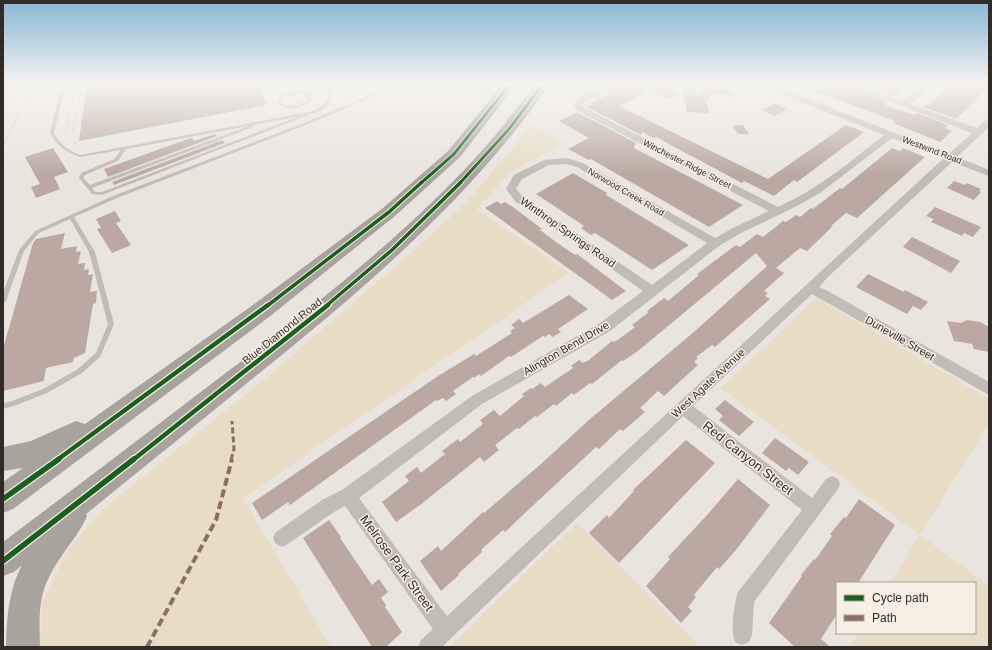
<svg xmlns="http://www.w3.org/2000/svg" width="992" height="650" viewBox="0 0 992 650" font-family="Arial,sans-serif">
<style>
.sand{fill:#e8dcc6}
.building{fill:#bba9a1}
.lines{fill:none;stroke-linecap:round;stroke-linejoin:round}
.lane{fill:#c2bcb7;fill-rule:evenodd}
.street{fill:#c2bcb7;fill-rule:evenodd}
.highway{fill:#a8a39d;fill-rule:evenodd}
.rail{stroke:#aaa5a1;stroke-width:2;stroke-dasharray:0.5 2;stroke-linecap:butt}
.quiet-far1{stroke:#8d6e63;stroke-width:3;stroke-dasharray:6 3;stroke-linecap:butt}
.quiet{stroke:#8d6e63;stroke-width:4;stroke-dasharray:8 4;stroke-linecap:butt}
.cycleway-far3-casing{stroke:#f7eee4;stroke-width:4.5}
.cycleway-far2-casing{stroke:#f7eee4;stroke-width:5.5}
.cycleway-far1-casing{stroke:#f7eee4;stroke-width:7}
.cycleway-casing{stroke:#f7eee4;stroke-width:8}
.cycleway-far3{stroke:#1b5e20;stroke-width:3}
.cycleway-far2{stroke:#1b5e20;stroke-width:3.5}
.cycleway-far1{stroke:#1b5e20;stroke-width:4.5}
.cycleway{stroke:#1b5e20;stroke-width:5.5}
.labels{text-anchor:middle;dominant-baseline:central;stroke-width:3;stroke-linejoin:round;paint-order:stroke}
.far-street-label{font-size:9px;fill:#322a26;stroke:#f7eee4}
.street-label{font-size:11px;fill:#322a26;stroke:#f7eee4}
.near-street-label{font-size:13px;fill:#322a26;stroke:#f7eee4}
</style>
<rect width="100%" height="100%" fill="#e9e4de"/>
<!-- sand -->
<path class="sand" d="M 532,125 L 564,143 L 510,172 L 477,209 L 569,273 L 243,498 L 331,647 L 40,647 L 42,602 L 67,551 L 102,510 L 266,378 L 437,230 L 472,196 Z
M 817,298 L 989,399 L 989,423 L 920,535 L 989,586 L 989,647 L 850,647 L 858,633 L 975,633 L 975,583 L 890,583 L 920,535 L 720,388 Z
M 577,523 L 700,647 L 449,647 Z"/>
<!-- building -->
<path class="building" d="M 87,84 L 260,84 L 266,105 L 79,141 Z
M 619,84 L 661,84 L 680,94 L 668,99 L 649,90 L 619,106 L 768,179 L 846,125 L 864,132 L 797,182 L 794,180 L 774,196 L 744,181 L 742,183 L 656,137 L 654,138 L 642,132 L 641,135 L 587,107 L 592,105 L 589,104 L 611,93 L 607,91 Z
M 696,84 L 735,84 L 729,91 L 734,98 L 715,92 L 706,102 L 709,113 L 687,112 L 681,85 L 698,93 L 702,88 L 695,86 Z
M 795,84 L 843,84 L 888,102 L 885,105 L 914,115 L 917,113 L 948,125 L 945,128 L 952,131 L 940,142 L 893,123 L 895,121 Z
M 859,84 L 912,84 L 895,97 Z
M 951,84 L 989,84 L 989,87 L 956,119 L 924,107 L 943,93 L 941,92 Z
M 774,103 L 787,109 L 775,116 L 762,110 Z
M 577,112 L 636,143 L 634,148 L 743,205 L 709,227 L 603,166 L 591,159 L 589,160 L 568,149 L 589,138 L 559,121 Z
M 743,125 L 749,134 L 738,134 L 732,126 Z
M 215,134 L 217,136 L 108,177 L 104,169 L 188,139 L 192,138 L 194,141 Z
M 222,140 L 225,143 L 114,185 L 112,182 Z
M 53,148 L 68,172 L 54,177 L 60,189 L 36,198 L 31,187 L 40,184 L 25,157 Z
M 892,148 L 900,151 L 903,148 L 925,157 L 857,218 L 846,213 L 831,226 L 832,227 L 807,251 L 800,248 L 776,268 L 784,273 L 764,291 L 768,293 L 765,296 L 770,299 L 715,347 L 712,345 L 696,357 L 698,358 L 694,362 L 698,365 L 688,374 L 664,396 L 658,391 L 640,408 L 645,412 L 623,431 L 620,429 L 599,449 L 596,447 L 526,512 L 505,532 L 503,530 L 481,550 L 482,552 L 458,574 L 459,575 L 441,591 L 420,561 L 438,546 L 441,551 L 483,512 L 484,513 L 541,464 L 590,419 L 694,332 L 767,266 L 756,253 L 638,351 L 623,361 L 622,360 L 592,384 L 590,383 L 574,395 L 572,393 L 556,406 L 554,404 L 537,417 L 535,416 L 519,429 L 517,428 L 495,445 L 499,450 L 484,462 L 480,457 L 420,505 L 396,522 L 382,502 L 409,481 L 405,476 L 417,467 L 421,473 L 445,454 L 442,451 L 458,439 L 460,442 L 483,424 L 480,420 L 494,410 L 500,416 L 524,396 L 522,394 L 531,388 L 532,389 L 541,383 L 545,387 L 573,368 L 571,366 L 579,360 L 583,363 L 589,360 L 612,341 L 614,342 L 619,339 L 635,327 L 632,325 L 649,312 L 647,311 L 664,298 L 668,301 L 699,275 L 697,274 L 736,245 L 740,247 L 757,234 L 763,237 L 783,221 L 786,222 L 796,215 L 800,217 L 811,208 L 813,209 L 840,188 L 842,189 Z
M 573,173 L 607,193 L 606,195 L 689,245 L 652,270 L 595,233 L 591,235 L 581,228 L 584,226 L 536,194 Z
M 954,181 L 965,185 L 967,183 L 981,189 L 979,191 L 981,192 L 974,200 L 947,188 Z
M 497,201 L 501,204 L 505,202 L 513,207 L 542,229 L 540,230 L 556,242 L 575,255 L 577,254 L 626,291 L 612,300 L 485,208 Z
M 935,207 L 981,227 L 973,237 L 964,233 L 962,236 L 931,222 L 934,219 L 926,216 Z
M 115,211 L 121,221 L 116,223 L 131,245 L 112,253 L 97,229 L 101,228 L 96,219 Z
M 65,233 L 61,249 L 77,246 L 76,252 L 81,251 L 78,264 L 85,263 L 84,270 L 89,269 L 88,275 L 93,274 L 90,292 L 97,291 L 96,303 L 93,304 L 85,353 L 74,358 L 73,362 L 46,368 L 44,381 L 3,391 L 3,349 L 33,243 L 36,239 Z
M 912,237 L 960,261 L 951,273 L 903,247 Z
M 868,274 L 904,292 L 905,290 L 928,302 L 921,310 L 913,306 L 907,314 L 856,287 Z
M 569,295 L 588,309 L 558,329 L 561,332 L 553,337 L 549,334 L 545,337 L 543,336 L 511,357 L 509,356 L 481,376 L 479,374 L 474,378 L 473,377 L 453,391 L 456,394 L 446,401 L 443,398 L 437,401 L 436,400 L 290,505 L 288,502 L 262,520 L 252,503 L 438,376 L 474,354 L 476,356 L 512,333 L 510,331 L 515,328 L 511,325 L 519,319 L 523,323 Z
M 967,320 L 980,322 L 989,327 L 989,352 L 974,349 L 972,344 L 954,341 L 947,321 L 961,323 Z
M 725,400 L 754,422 L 739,436 L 719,420 L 723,416 L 715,409 Z
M 775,438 L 809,462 L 798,475 L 789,468 L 786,471 L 762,453 Z
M 686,440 L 715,463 L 619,563 L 589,533 L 607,515 L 609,518 L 634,491 L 633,490 Z
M 738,479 L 770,505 L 736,550 L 719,569 L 717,567 L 694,595 L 696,597 L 688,607 L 692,611 L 681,623 L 646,586 L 670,559 L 668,557 L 708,514 Z
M 859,499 L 895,525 L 858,583 L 837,583 L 837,614 L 821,639 L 830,647 L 795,647 L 769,623 L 802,576 L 801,575 L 814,559 L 815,560 L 832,536 L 830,534 L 844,517 L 846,518 Z
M 329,520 L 341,537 L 340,538 L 372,585 L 379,579 L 388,592 L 381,598 L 386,605 L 385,607 L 402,632 L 386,647 L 372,647 L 303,538 Z"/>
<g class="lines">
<!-- lane -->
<path class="lane" d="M 66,84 L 70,84 L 64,91 L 54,133 C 59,144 70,151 80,155 L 309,112 C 322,107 331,104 327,89 L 306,92 L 310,95 L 312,99 C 303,109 291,111 279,105 L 277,100 L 282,95 L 288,93 L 326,87 L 325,84 L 329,84 L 330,86 L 342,84 L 350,84 L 331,88 L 332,91 L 366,84 L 373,84 L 332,93 C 333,107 318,113 307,115 L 306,116 L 102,195 L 92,194 L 79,178 L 81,173 L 114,159 L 121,150 L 80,157 L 70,153 L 62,148 L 55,141 L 50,133 L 60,91 ZM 302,93 L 307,97 L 308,99 C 300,106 291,108 282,103 L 281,100 L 284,97 ZM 297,117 L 102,192 L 95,192 L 92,188 L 253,127 L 254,126 L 253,125 ZM 249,126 L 90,185 L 83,178 L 85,175 L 118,161 L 126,149 Z
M 277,84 L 281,84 L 282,86 L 293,84 L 301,84 L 281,88 Z
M 380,84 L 384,84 L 382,90 L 370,98 L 306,125 L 117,198 L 74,217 L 95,252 L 114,324 L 100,357 L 82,373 L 47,393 L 14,406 L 3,409 L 3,403 L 12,401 L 43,389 L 78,369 L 96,353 L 108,324 L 89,252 L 70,219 L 39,233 L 24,251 L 6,301 L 3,303 L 3,293 L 19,250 L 35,231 L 113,196 L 304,123 L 368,96 L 379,88 Z"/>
<!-- street -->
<path class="street" d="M 436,84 L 455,84 L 503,92 L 507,94 L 503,96 L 440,86 Z
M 608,84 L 618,84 L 586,101 L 582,104 L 583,107 L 778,207 C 818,189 850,162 884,135 L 760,86 L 759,84 L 770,84 L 949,154 L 972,133 L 844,84 L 855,84 L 903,101 L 926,84 L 935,84 L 910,104 L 977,128 L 986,120 L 989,119 L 989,127 L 957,157 L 989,170 L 989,176 L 952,162 L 828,277 L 819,287 L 826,290 L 989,382 L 989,395 L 812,294 L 693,406 L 812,498 L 826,479 L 832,476 L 838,479 L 840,484 L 838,489 L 754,602 L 752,635 L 749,642 L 742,645 L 735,642 C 730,630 734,604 738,592 L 802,510 L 683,416 L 442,647 L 418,647 L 421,640 L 433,629 L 345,506 L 334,512 L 288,544 L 282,547 L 276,544 L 273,538 L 276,532 L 322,500 L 342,490 L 472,396 L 600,323 L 643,291 L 515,201 L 506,189 L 514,175 L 544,160 L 567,158 L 583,163 L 715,238 L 733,228 L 769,211 L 576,110 L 574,104 L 580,97 ZM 892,138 L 944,158 L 447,616 L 359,498 L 482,404 L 610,331 L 719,246 L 741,233 L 797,206 L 820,193 ZM 566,164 L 577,167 L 707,243 L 652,285 L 523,197 L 516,189 L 522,179 L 549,165 Z"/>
<!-- highway -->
<path class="highway" d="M 503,84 L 517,84 L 460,157 L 395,216 L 269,317 L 13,509 L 3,513 L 3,482 L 23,468 L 3,471 L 3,447 L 31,441 L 76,421 L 85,424 L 253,305 L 383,208 L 448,151 Z
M 536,84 L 550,84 C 471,198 364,289 257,375 C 200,422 143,468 86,514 L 87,516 C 81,531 70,543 61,557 C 38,590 39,608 40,647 L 6,647 C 7,618 8,592 22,565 L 14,572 L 3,576 L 3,542 C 68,493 133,444 198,394 C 291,324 385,253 466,168 C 491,142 513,113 536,84 Z"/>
<!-- rail -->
<path class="rail" d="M 3,110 L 17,84
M 66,132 L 76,84
M 73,132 L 80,94
M 3,145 L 34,84"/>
<!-- quiet-far1 -->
<path class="quiet-far1" d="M 231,460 L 234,449 L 232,421"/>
<!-- quiet -->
<path class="quiet" d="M 147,647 L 216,520 L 232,459"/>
<defs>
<path id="cycleway-far3" d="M 421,183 L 454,154 L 510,84
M 460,183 L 509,129 L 543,84"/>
<path id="cycleway-far2" d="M 267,306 L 389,212 L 422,182
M 326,306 L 392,250 L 461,182"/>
<path id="cycleway-far1" d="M 57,460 L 268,305
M 133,460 L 328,305"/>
<path id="cycleway" d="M 3,499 L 59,459
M 3,561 L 134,459"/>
</defs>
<!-- cycleway-far3 casing -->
<use href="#cycleway-far3" class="cycleway-far3-casing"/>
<!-- cycleway-far2 casing -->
<use href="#cycleway-far2" class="cycleway-far2-casing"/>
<!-- cycleway-far1 casing -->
<use href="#cycleway-far1" class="cycleway-far1-casing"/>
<!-- cycleway casing -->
<use href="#cycleway" class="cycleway-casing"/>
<!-- cycleway-far3 -->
<use href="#cycleway-far3" class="cycleway-far3"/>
<!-- cycleway-far2 -->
<use href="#cycleway-far2" class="cycleway-far2"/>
<!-- cycleway-far1 -->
<use href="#cycleway-far1" class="cycleway-far1"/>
<!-- cycleway -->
<use href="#cycleway" class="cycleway"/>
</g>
<!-- sky -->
<linearGradient id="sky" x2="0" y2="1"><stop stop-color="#89b6d5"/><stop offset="0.48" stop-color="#f5f3f0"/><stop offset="1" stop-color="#f5f3f0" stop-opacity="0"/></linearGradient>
<rect width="992" height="175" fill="url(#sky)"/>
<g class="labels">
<!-- far-street labels -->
<g class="far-street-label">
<text transform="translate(932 150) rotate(21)">Westwind Road</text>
<text transform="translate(687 164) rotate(27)">Winchester Ridge Street</text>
<text transform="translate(626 192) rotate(30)">Norwood Creek Road</text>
</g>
<!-- street labels -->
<g class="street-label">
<text transform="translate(568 232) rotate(35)">Winthrop Springs Road</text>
<text transform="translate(282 331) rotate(-39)">Blue Diamond Road</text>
<text transform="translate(900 338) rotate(30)">Duneville Street</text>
<text transform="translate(566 348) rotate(-30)">Alington Bend Drive</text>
<text transform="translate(708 383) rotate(-43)">West Agate Avenue</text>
</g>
<!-- near-street labels -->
<g class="near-street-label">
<text transform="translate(748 458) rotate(38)">Red Canyon Street</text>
<text transform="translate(397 563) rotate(54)">Melrose Park Street</text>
</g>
</g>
<!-- border -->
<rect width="992" height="650" fill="none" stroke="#322a26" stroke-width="8"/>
<!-- legend -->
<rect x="836" y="582" width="140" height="52" fill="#f7eee4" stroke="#a8a098"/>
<rect x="844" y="595" width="20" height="6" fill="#1b5e20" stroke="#a8a098"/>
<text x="872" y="602" font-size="12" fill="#322a26">Cycle path</text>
<rect x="844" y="615" width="20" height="6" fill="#8d6e63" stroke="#a8a098"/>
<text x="872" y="622" font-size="12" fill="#322a26">Path</text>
</svg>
